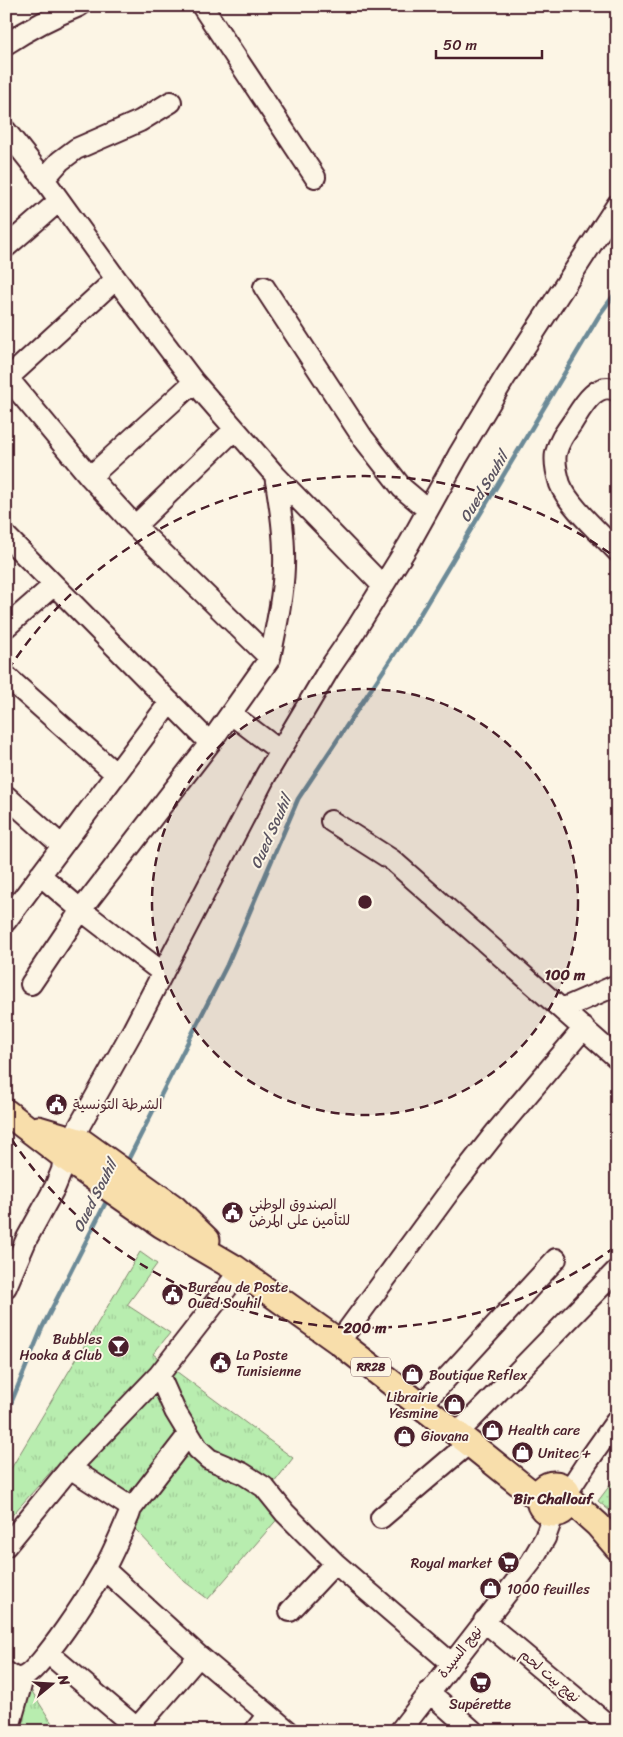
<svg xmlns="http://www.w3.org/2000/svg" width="623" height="1737" viewBox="0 0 623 1737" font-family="Sriracha,'Playpen Sans Arabic',sans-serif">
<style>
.grass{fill:url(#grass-tufts);stroke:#81866d}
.park{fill:url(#park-dots);stroke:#81866d}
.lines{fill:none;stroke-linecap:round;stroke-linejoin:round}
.stream{stroke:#6c8a97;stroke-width:4.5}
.minor-casing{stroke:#4a1f2b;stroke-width:24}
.major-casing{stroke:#4a1f2b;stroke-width:29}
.minor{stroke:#fcf5e5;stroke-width:20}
.major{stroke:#f8deab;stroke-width:25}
.ring{fill:none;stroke:#4a1f2b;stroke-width:2.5;stroke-dasharray:9 6}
.labels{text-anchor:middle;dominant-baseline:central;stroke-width:4;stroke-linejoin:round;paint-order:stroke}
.shield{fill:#fcf5e5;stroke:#7f5f63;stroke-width:1}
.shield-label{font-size:12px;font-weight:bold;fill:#4a1f2b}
.poi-label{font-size:14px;fill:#4a1f2b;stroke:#fcf5e5;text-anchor:start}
.street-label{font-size:14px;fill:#4a1f2b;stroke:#fcf5e5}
.water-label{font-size:15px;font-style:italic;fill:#5b5461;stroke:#fcf5e5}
.neighbourhood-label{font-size:15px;font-weight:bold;fill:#4a1f2b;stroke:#fcf5e5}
.centre{fill:#4a1f2b;stroke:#fcf5e5;stroke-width:2.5}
.ring-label{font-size:15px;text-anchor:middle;font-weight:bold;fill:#4a1f2b;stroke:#fcf5e5;stroke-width:4;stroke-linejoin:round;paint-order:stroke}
</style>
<defs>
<pattern id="grass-tufts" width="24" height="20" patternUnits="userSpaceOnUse" patternTransform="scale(1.25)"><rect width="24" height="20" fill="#b8edaf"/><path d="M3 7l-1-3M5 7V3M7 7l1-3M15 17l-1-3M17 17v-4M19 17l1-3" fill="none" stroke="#a0cb97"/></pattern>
<pattern id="park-dots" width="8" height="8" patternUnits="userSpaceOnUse" patternTransform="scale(1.25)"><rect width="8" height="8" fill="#b8edaf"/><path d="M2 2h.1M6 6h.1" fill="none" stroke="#a0cb97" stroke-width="1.8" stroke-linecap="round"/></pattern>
</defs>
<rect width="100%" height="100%" fill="#fcf5e5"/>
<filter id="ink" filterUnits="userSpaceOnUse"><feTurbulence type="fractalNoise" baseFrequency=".02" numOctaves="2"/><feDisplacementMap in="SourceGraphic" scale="10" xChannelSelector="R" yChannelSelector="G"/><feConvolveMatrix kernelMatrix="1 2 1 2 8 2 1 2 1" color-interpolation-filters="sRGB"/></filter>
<g filter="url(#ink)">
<!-- grass -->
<path class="grass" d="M 140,1252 L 157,1264 L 127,1305 L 170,1333 L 153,1354 L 293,1458 L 267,1492 L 287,1508 L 208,1599 L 185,1582 L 122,1515 L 55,1467 L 6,1522 L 6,1477 Z
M 6,1688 L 8,1691 L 31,1690 L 55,1728 L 53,1731 L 14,1731 L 6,1723 Z"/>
<!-- park -->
<path class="park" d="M 617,1476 L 617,1517 L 598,1501 Z"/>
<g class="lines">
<!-- stream -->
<path class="stream" d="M 126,1164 L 227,965 L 298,799 L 413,626 L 600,314 L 617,291
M 6,1415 L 42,1328 L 108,1198"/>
<defs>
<path id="minor" d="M 202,6 L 315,177
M 6,44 C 29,29 54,16 79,6
M 6,131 L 44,179 L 116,279 L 194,382 L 275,475 L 383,586
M 44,179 L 60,161 L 76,149 L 140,121 L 171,102
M 6,247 L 59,201
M 264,287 L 363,438 L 402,488 L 428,510
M 6,376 L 90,477 L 135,526 L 270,658 L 210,743 L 81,910 L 31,984
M 8,378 L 116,279
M 617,391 C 596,379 581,409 572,423 C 565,433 559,441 556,453 C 554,463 557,474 560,484 C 568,505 600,533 617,551
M 90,477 L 194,382
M 135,526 L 235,429
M 6,536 L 210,743
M 6,627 L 54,585
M 270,658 C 276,628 283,597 284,567 C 285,536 280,506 275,475
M 6,676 L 116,774
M 231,714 L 280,751
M 6,796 L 62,846
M 331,821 L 392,860 L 617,1058
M 40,875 L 81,910 L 163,973
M 6,921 L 170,702
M 562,1009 L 617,985
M 6,1287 L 27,1238 L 55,1187 L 62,1170 L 64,1156 L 72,1139 L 133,1030 L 266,775 L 329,669 L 355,631 L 409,544 L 458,456 L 504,379 L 617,205
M 339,1342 L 452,1188 L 496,1132 L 584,1028
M 159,1375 L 175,1411 L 198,1449 L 209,1459 L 242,1473 L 264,1487 L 285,1513 L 335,1563 L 451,1663
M 421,1406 L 556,1259
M 457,1434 L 617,1270
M 567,1493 L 588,1461 L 617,1420
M 131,1509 L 189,1434
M 381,1518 L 469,1443
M 6,1546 L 70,1468 L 159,1375 L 240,1271
M 104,1569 L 199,1656 L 288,1731
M 290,1611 L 335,1563
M 484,1621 L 615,1731
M 48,1653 L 140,1731
M 6,1672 C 12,1676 16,1680 23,1677 C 40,1672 92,1590 103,1571 C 113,1553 121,1534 129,1515 L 131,1509 L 124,1503 L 70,1468
M 429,1692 L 473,1731
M 137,1728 L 199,1656
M 8,1731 L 23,1678
M 255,1731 L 268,1714
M 400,1731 L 531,1562 L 545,1538 L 554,1513"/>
<path id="major" d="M 6,1112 L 70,1161 L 162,1225 L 235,1268 L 339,1342 L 469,1443 L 540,1500
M 38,1129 L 82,1142 L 174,1208 L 207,1240
M539 1499a15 15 0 1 1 30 0a15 15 0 1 1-30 0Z
M 569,1499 L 598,1525 L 617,1547"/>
</defs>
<!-- minor casing -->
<use href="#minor" class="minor-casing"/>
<!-- major casing -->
<use href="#major" class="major-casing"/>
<!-- minor -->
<use href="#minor" class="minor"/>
<!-- major -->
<use href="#major" class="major"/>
</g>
</g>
<!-- distance rings -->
<circle cx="365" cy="902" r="213" fill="#4a1f2b" fill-opacity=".12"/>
<g class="ring">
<circle cx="365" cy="902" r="213"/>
<path d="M615 1247A426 426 0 0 1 8 1134M8 670A426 426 0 0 1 615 557"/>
</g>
<!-- icons -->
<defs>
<symbol id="civic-disc" viewBox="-11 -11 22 22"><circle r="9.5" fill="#4a1f2b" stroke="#fcf5e5"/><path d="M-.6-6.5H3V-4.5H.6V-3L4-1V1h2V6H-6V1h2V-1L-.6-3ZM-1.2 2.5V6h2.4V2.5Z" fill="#fff"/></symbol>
<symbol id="bar-disc" viewBox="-11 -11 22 22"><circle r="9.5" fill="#4a1f2b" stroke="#fcf5e5"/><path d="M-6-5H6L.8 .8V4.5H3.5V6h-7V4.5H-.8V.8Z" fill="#fff"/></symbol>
<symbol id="shop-disc" viewBox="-11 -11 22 22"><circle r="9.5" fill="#4a1f2b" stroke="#fcf5e5"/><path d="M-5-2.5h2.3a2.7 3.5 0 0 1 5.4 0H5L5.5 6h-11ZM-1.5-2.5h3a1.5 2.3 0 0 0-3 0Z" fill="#fff"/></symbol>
<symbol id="supermarket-disc" viewBox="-11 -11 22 22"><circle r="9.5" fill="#4a1f2b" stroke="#fcf5e5"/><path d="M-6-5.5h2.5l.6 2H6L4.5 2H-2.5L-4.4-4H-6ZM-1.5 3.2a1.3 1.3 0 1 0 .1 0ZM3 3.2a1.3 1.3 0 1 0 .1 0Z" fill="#fff"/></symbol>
</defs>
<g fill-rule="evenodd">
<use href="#civic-disc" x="44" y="1092" width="25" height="25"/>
<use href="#civic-disc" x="220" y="1200" width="25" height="25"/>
<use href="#civic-disc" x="160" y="1282" width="25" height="25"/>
<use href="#bar-disc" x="106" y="1334" width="25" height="25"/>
<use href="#civic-disc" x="208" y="1350" width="25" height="25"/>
<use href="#shop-disc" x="400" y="1362" width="25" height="25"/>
<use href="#shop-disc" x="442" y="1392" width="25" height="25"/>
<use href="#shop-disc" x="480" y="1418" width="25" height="25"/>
<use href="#shop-disc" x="392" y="1424" width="25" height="25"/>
<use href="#shop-disc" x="510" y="1440" width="25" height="25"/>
<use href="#supermarket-disc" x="496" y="1550" width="25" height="25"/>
<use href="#shop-disc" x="478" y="1576" width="25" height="25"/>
<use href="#supermarket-disc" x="468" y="1670" width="25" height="25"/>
</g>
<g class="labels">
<!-- shield labels -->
<rect class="shield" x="351" y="1357.5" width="40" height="19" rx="4"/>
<g class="shield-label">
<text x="371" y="1367">RR28</text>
</g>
<!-- poi labels -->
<g class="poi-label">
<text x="73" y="1104">الشرطة التونسية</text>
<text x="249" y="1204">الصندوق الوطني<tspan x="249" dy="16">للتأمين على المرض</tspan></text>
<text x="188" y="1287">Bureau de Poste<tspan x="188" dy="16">Oued Souhil</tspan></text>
<text x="102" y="1339" text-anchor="end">Bubbles<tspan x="102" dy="16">Hooka &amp; Club</tspan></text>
<text x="236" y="1355">La Poste<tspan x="236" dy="16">Tunisienne</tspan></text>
<text x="429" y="1375">Boutique Reflex</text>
<text x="438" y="1397" text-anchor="end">Librairie<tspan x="438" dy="16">Yesmine</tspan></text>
<text x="508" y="1430">Health care</text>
<text x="421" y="1436">Giovana</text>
<text x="538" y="1453">Unitec +</text>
<text x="492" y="1563" text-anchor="end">Royal market</text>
<text x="507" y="1589">1000 feuilles</text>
<text x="480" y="1704" text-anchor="middle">Supérette</text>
</g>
<!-- street labels -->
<g class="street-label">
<text transform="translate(460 1652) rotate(-52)">نهج السيدة</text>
<text transform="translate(550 1676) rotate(40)">نهج بيت لحم</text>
</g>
<!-- water labels -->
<g class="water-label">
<text transform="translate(484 487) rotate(-59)">Oued Souhil</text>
<text transform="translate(271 832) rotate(-66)">Oued Souhil</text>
<text transform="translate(95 1196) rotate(-63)">Oued Souhil</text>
</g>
<!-- neighbourhood labels -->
<g class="neighbourhood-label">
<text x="553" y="1499">Bir Challouf</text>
</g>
</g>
<circle cx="365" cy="902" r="8" class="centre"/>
<g class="ring-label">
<text x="565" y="980">100 m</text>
<text x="365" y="1333">200 m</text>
</g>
<!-- margin -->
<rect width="623" height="1737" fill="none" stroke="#fcf5e5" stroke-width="25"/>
<rect x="12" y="12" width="598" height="1712" fill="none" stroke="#4a1f2b" stroke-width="2" filter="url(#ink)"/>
<!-- north arrow -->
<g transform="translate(52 1684) rotate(72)" stroke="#fcf5e5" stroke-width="4" paint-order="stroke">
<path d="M0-4L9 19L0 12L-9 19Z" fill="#4a1f2b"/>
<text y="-8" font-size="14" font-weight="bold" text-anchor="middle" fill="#4a1f2b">N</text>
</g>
<!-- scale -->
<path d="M436 50v8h106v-8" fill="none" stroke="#4a1f2b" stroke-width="2.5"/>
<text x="443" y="50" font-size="15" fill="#4a1f2b" stroke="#fcf5e5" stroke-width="4" paint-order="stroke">50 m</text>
</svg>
